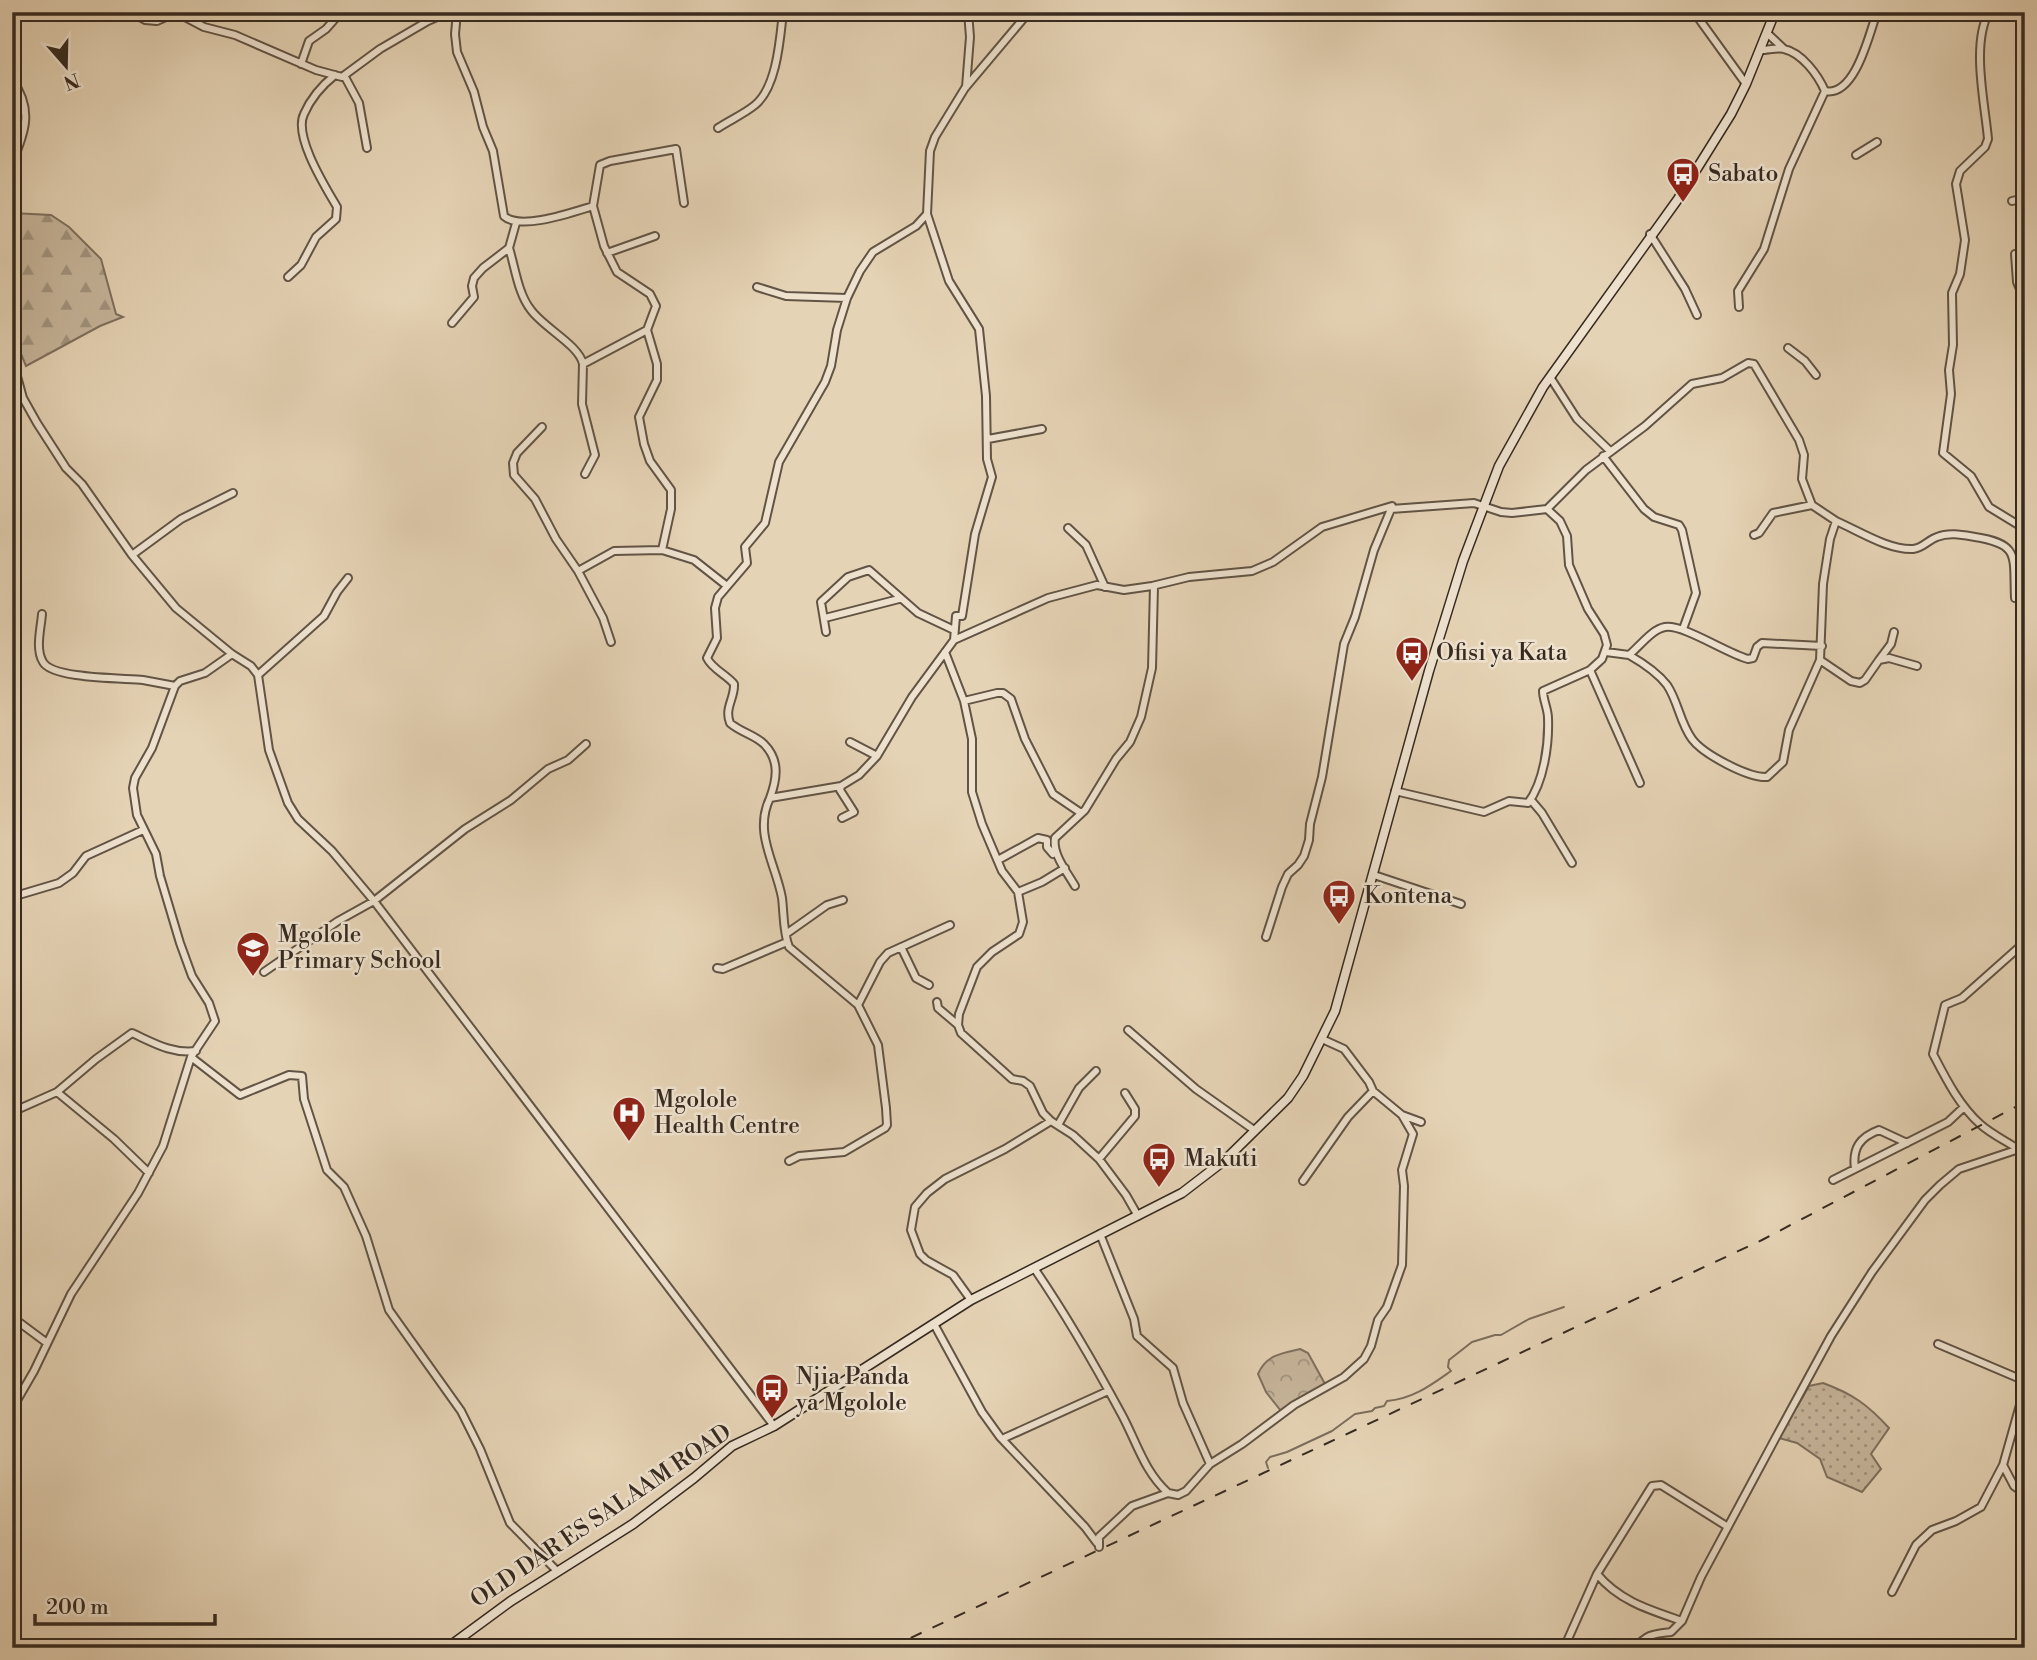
<svg xmlns="http://www.w3.org/2000/svg" width="2037" height="1660" viewBox="0 0 2037 1660" font-family="'Libre Bodoni',serif">
<style>
.grass{fill:url(#grass-dots);stroke:#7e705e;stroke-width:2}
.forest{fill:url(#forest-firs);stroke:#7e705e;stroke-width:2}
.park{fill:url(#park-crowns);stroke:#7e705e;stroke-width:2}
.lines{fill:none;stroke-linecap:round;stroke-linejoin:round}
.stream{stroke:#7c6d5b;stroke-width:2}
.street-casing{stroke:#625445;stroke-width:10}
.secondary-casing{stroke:#362a20;stroke-width:11}
.street{stroke:#eee2cf;stroke-width:6}
.secondary{stroke:#eee2cf;stroke-width:8}
.rail{stroke:#362a20;stroke-width:2;stroke-dasharray:12 12;stroke-linecap:butt}
.labels{text-anchor:middle;dominant-baseline:central;stroke-width:5;stroke-linejoin:round;paint-order:stroke}
.poi-label{font-size:23px;fill:#362a20;stroke:#eee2cf;text-anchor:start}
.street-label{font-size:23px;fill:#362a20;stroke:#eee2cf}
</style>
<defs>
<pattern id="grass-dots" width="8" height="8" patternUnits="userSpaceOnUse" patternTransform="scale(1.75)"><rect width="8" height="8" fill="#c7b69c"/><path d="M2 2h.1M6 6h.1" fill="none" stroke="#a2947f" stroke-width="1.8" stroke-linecap="round"/></pattern>
<pattern id="forest-firs" width="22" height="20" patternUnits="userSpaceOnUse" patternTransform="scale(1.75)"><rect width="22" height="20" fill="#c7b69c"/><path d="M5 1l3.5 6h-7zM16 11l3.5 6h-7z" fill="#a2947f"/></pattern>
<pattern id="park-crowns" width="20" height="18" patternUnits="userSpaceOnUse" patternTransform="scale(1.75)"><rect width="20" height="18" fill="#c7b69c"/><path d="M2 6a3 3 0 1 1 6 0M12 15a3 3 0 1 1 6 0" fill="none" stroke="#a2947f"/></pattern>
</defs>
<rect width="100%" height="100%" fill="#e5d3b5"/>
<filter id="stains"><feTurbulence type="fractalNoise" baseFrequency=".00286" numOctaves="4"/><feColorMatrix values="0 0 0 0 .2 0 0 0 0 .09 0 0 0 0 .02 0 0 0 .5 -.17"/></filter>
<radialGradient id="worn" r=".72"><stop offset=".6" stop-color="#630" stop-opacity="0"/><stop offset="1" stop-color="#630" stop-opacity=".3"/></radialGradient>
<!-- grass -->
<path class="grass" d="M 1823,1383 C 1853,1394 1868,1405 1889,1428 L 1871,1454 L 1881,1469 L 1862,1492 L 1827,1477 L 1820,1459 L 1797,1443 L 1775,1437 L 1789,1407 L 1797,1407 L 1809,1386 Z"/>
<!-- forest -->
<path class="forest" d="M 12,213 L 51,215 L 69,227 L 101,259 L 116,314 L 123,317 L 100,326 L 26,366 L 12,332 Z"/>
<!-- park -->
<path class="park" d="M 1300,1349 L 1308,1353 L 1325,1384 L 1281,1411 L 1266,1392 L 1258,1374 C 1266,1355 1282,1353 1300,1349 Z"/>
<g class="lines">
<!-- stream -->
<path class="stream" d="M 1268,1468 L 1266,1462 L 1270,1457 L 1287,1452 L 1332,1431 L 1355,1414 L 1372,1411 L 1375,1408 L 1384,1406 L 1387,1401 C 1413,1399 1431,1385 1451,1371 L 1448,1367 L 1449,1360 L 1472,1342 L 1495,1335 L 1501,1335 L 1529,1319 L 1564,1307"/>
<defs>
<path id="street" d="M 131,12 L 145,20 L 157,21 L 166,17 L 185,17 L 204,27 L 235,35 L 316,70 L 342,77 L 380,49 L 428,21 L 449,12
M 457,12 L 455,34 L 457,52 L 474,92 L 483,127 L 493,151 L 504,216 C 520,231 573,212 593,206
M 1694,12 L 1746,84
M 1989,12 C 1971,44 1985,104 1988,139 L 1985,147 L 1960,171 L 1956,184 L 1965,240 L 1960,274 L 1952,293 L 1953,345 L 1949,370 L 1951,394 L 1943,453 L 1971,476 L 1989,507 L 2025,529
M 1767,33 L 1784,49
M 1761,50 C 1768,50 1778,47 1784,49 C 1802,53 1818,75 1825,91
M 301,64 L 309,41 L 326,29 L 341,12
M 345,77 L 359,103 L 367,148
M 12,80 C 34,109 25,133 12,163
M 966,87 L 970,37 L 968,12
M 1825,91 C 1855,97 1869,35 1877,12
M 718,128 C 730,120 744,114 755,105 C 777,87 780,39 783,12
M 1856,155 L 1877,142
M 2012,201 L 2025,198
M 1650,234 L 1685,289 L 1697,315
M 509,248 C 515,267 518,294 531,310 C 544,328 579,345 583,364
M 607,253 L 655,236
M 2015,254 L 2017,282 L 2025,301
M 288,277 L 301,265 L 316,237 L 336,219 L 337,207 C 326,188 293,136 304,114 C 311,98 321,86 335,75
M 757,287 L 786,296 L 847,298
M 1739,307 L 1738,291 L 1764,249 L 1789,169 L 1825,91
M 452,323 L 474,297 L 472,286 L 474,278 L 483,268 L 509,248 L 516,223
M 647,330 L 657,364 L 657,380 L 639,417 L 644,444 L 650,461 L 671,490 L 671,509 L 662,550
M 1788,348 L 1805,361 L 1816,375
M 12,358 L 23,398 L 37,423 L 66,468 L 82,484 L 132,555 L 176,608 L 232,654 L 251,666 L 258,675 L 269,750 L 288,803 L 298,819 L 332,851 L 374,901 L 774,1426
M 1550,377 L 1577,419 L 1610,451
M 12,402 L 23,398
M 542,427 L 517,453 L 513,463 L 514,475 L 535,499 L 556,539 L 578,571 L 614,551 L 662,550 L 694,560 L 727,586
M 988,439 L 1042,429
M 1603,456 L 1644,509 L 1654,517 L 1679,525 L 1682,530 L 1696,593 L 1683,629
M 585,474 L 595,455 L 582,404 L 583,364 L 647,330 L 656,306 L 650,294 L 617,272 L 604,246 L 593,206 L 600,165 L 610,161 L 676,149 L 684,203
M 1547,509 L 1560,521 L 1567,536 L 1569,565 L 1588,609 L 1604,634 L 1607,645 L 1602,659 L 1590,670 L 1640,783
M 1836,521 C 1859,531 1888,550 1913,549 C 1923,548 1928,540 1937,537 C 1949,532 1963,535 1975,537 C 2021,544 2013,557 2015,598
M 1068,528 L 1086,545 L 1105,587
M 1754,535 L 1759,533 L 1773,513 L 1812,505
M 132,555 L 181,519 L 233,493
M 578,571 L 603,618 L 611,642
M 42,614 C 41,628 35,649 43,662 C 52,679 124,678 143,680 C 154,682 164,684 175,686
M 825,618 L 899,599
M 826,632 L 821,602 L 848,577 L 869,570 L 918,613 L 954,630
M 954,640 L 956,616 L 962,616 L 975,534 L 992,477 L 987,459 L 986,396 L 979,329 L 949,281 L 927,214 L 930,151 L 935,137 L 965,88 L 1029,12
M 945,652 L 964,701 L 972,739 L 972,792 L 982,824 L 1002,871 L 1018,892 L 1023,922 L 1019,934 L 992,952 L 977,967 L 959,1014 L 958,1025 L 961,1033 L 1012,1079 L 1023,1081 L 1030,1086 L 1043,1113 L 1051,1121 L 1073,1135 L 1099,1159 L 1126,1195 L 1138,1216
M 1606,652 L 1629,655 C 1639,647 1652,629 1665,627 C 1683,624 1726,653 1748,659 L 1753,658 L 1757,647 L 1762,643 L 1822,646
M 1820,660 L 1851,681 L 1860,683 L 1865,680 L 1879,660 L 1889,658 L 1917,666
M 1879,660 L 1891,644 L 1894,632
M 258,675 L 324,616 L 337,592 L 348,578
M 964,701 L 997,693 L 1003,693 L 1011,699 L 1025,739 L 1053,794 L 1081,813
M 850,742 L 877,756
M 841,786 L 840,790 L 854,812 L 842,818
M 1395,791 L 1484,812 L 1509,801 L 1528,803 C 1544,782 1549,744 1548,718 C 1548,709 1543,700 1543,691 L 1590,670
M 770,798 C 777,779 780,760 764,744 C 755,735 740,732 730,723 C 724,708 735,698 734,684 C 727,675 712,669 707,658 L 717,638 L 715,608 L 718,597 L 747,563 L 745,547 L 765,523 L 779,462 L 825,382 L 831,366 L 837,330 L 847,298 L 860,271 L 873,252 L 916,226 L 927,214
M 1531,800 L 1542,813 L 1572,863
M 998,860 L 1038,838 L 1047,840 L 1047,847 L 1053,854
M 1374,875 L 1461,904
M 1075,886 C 1067,872 1052,854 1055,838 L 1085,810 L 1116,759 L 1130,742 L 1141,717 L 1152,668 L 1154,586
M 1018,892 L 1042,882 L 1065,868
M 12,897 L 59,883 L 73,873 L 86,856 L 143,830
M 786,934 L 827,905 L 843,900
M 1266,937 L 1282,887 L 1288,874 L 1298,865 L 1304,856 L 1309,840 L 1310,824 L 1322,777 L 1344,644 L 1355,617 L 1374,550 L 1391,509
M 901,947 L 916,978 L 929,985
M 717,968 L 723,969 L 787,942
M 264,972 L 338,921 L 374,901 L 465,829 L 511,800 L 548,769 L 568,760 L 586,744
M 937,1002 L 938,1008 L 958,1025
M 858,1005 L 880,962 L 888,953 L 950,925
M 1128,1030 L 1196,1089 L 1254,1130
M 191,1057 L 240,1095 L 289,1075 L 302,1076 L 304,1099 L 327,1170 L 344,1187 L 366,1236 L 389,1310 L 461,1411 L 480,1449 L 510,1523 L 557,1571
M 57,1092 L 114,1139 L 149,1173
M 12,1112 L 57,1092 L 96,1059 L 132,1033 C 154,1043 172,1054 196,1051
M 1402,1115 L 1421,1122
M 1058,1125 L 1079,1088 L 1096,1071
M 2018,1149 C 2006,1141 1991,1134 1980,1124 C 1959,1105 1946,1079 1933,1054 L 1945,1005 L 1962,998 L 2025,942
M 1099,1159 L 1135,1116 L 1135,1109 L 1125,1093
M 789,1161 L 799,1156 L 844,1152 L 885,1128 L 887,1125 L 886,1108 L 878,1045 L 858,1005 L 789,947 C 783,932 784,914 782,898 C 776,864 753,833 770,798 L 841,786 L 859,775 L 877,756 L 912,697 L 954,640 L 1048,598 L 1097,585 L 1124,590 L 1152,586 L 1189,577 L 1252,571 L 1273,562 L 1322,527 L 1392,506 L 1391,509 L 1474,503 L 1501,512 L 1512,513 L 1547,509 L 1586,470 L 1645,426 L 1692,384 L 1722,378 L 1748,363 L 1754,364 L 1799,440 L 1804,455 L 1802,479 L 1812,505 L 1836,521 L 1830,539 L 1823,584 L 1820,660 L 1789,730 L 1783,762 L 1767,777 C 1748,778 1703,754 1692,739 C 1680,723 1678,701 1667,685 C 1657,672 1643,663 1629,655
M 1855,1169 C 1852,1148 1860,1137 1879,1130 L 1907,1143
M 1833,1180 L 1948,1122 L 1964,1107
M 1303,1181 L 1348,1117 L 1373,1091
M 1100,1234 L 1134,1319 L 1137,1336 L 1173,1368 L 1183,1403 L 1210,1464
M 1034,1268 C 1067,1316 1095,1365 1122,1415 C 1137,1443 1144,1471 1168,1493
M 971,1300 L 953,1275 L 926,1260 L 920,1254 L 911,1230 L 915,1207 L 927,1193 L 945,1179 L 1005,1149 L 1051,1121
M 12,1317 L 47,1343
M 934,1324 L 982,1412 L 1000,1437 L 1085,1527 L 1097,1543
M 1938,1344 L 2025,1381
M 2025,1387 L 2003,1465 L 2014,1486 L 2025,1494
M 12,1409 L 34,1371 L 71,1294 L 138,1193 L 163,1146 L 191,1057 L 215,1021 L 209,1003 L 192,976 L 180,943 L 160,876 L 156,854 L 137,815 L 133,788 L 135,778 L 152,748 L 175,686 L 180,681 L 205,673 L 232,654
M 1002,1439 L 1108,1391
M 1099,1547 L 1099,1537 L 1132,1506 L 1168,1493 L 1178,1495 L 1186,1491 L 1210,1464 L 1242,1444 L 1294,1405 L 1344,1377 L 1364,1359 L 1371,1346 L 1378,1320 L 1387,1307 L 1402,1265 L 1404,1186 L 1402,1170 L 1413,1134 L 1402,1115 L 1373,1091 L 1369,1082 L 1344,1049 L 1322,1039
M 1597,1574 C 1619,1601 1650,1610 1682,1621
M 1892,1592 L 1916,1545 L 1932,1530 L 1956,1521 L 1981,1507 L 2003,1465
M 1564,1648 L 1597,1574 L 1652,1486 L 1661,1485 L 1728,1527
M 1636,1648 C 1646,1634 1654,1634 1671,1632 L 1682,1621 L 1701,1577 L 1775,1439 L 1831,1336 L 1872,1272 L 1925,1200 L 1940,1185 L 1959,1169 L 2025,1147"/>
<path id="secondary" d="M 447,1648 L 511,1601 L 633,1524 L 694,1478 L 732,1446 L 774,1426 L 971,1300 L 1182,1193 L 1225,1160 L 1288,1098 L 1303,1076 L 1335,1011 L 1429,671 L 1463,561 L 1499,466 L 1543,387 L 1678,199 L 1731,114 L 1746,84 L 1775,12"/>
</defs>
<!-- street casing -->
<use href="#street" class="street-casing"/>
<!-- secondary casing -->
<use href="#secondary" class="secondary-casing"/>
<!-- street -->
<use href="#street" class="street"/>
<!-- secondary -->
<use href="#secondary" class="secondary"/>
<!-- rail -->
<path class="rail" d="M 889,1648 L 1762,1240 L 2025,1102"/>
</g>
<!-- icons -->
<defs>
<symbol id="bus-pin" viewBox="-11 -11 22 30"><path d="M0 17L-7.5 6A9.5 9.5 0 1 1 7.5 6Z" fill="#8f2418" stroke="#eee2cf"/><path d="M-5-6H5V4H4V6H2V4H-2V6H-4V4H-5ZM-3.5-4V0h7V-4ZM-3.5 1.2v1.5H-2V1.2ZM2 1.2v1.5H3.5V1.2Z" fill="#fff"/></symbol>
<symbol id="school-pin" viewBox="-11 -11 22 30"><path d="M0 17L-7.5 6A9.5 9.5 0 1 1 7.5 6Z" fill="#8f2418" stroke="#eee2cf"/><path d="M0-5L7-2L0 1L-7-2ZM-4 1L0 2.5L4 1V4Q0 6-4 4Z" fill="#fff"/></symbol>
<symbol id="hospital-pin" viewBox="-11 -11 22 30"><path d="M0 17L-7.5 6A9.5 9.5 0 1 1 7.5 6Z" fill="#8f2418" stroke="#eee2cf"/><path d="M-5-5h3v3.5h4V-5h3V5h-3V1.5h-4V5h-3Z" fill="#fff"/></symbol>
</defs>
<g fill-rule="evenodd">
<use href="#bus-pin" x="1664" y="155" width="38" height="52"/>
<use href="#bus-pin" x="1393" y="634" width="38" height="52"/>
<use href="#bus-pin" x="1320" y="877" width="38" height="52"/>
<use href="#school-pin" x="234" y="929" width="38" height="52"/>
<use href="#hospital-pin" x="610" y="1094" width="38" height="52"/>
<use href="#bus-pin" x="1140" y="1140" width="38" height="52"/>
<use href="#bus-pin" x="753" y="1371" width="38" height="52"/>
</g>
<g class="labels">
<!-- poi labels -->
<g class="poi-label">
<text x="1708" y="174">Sabato</text>
<text x="1436" y="653">Ofisi ya Kata</text>
<text x="1364" y="896">Kontena</text>
<text x="278" y="935">Mgolole<tspan x="278" dy="26">Primary School</tspan></text>
<text x="654" y="1100">Mgolole<tspan x="654" dy="26">Health Centre</tspan></text>
<text x="1184" y="1159">Makuti</text>
<text x="796" y="1377">Njia Panda<tspan x="796" dy="26">ya Mgolole</tspan></text>
</g>
<!-- street labels -->
<g class="street-label">
<text transform="translate(601 1516) rotate(-34)">OLD DAR ES SALAAM ROAD</text>
</g>
</g>
<!-- margin -->
<rect width="2037" height="1660" fill="none" stroke="#e5d3b5" stroke-width="42"/>
<rect x="14" y="14" width="2009" height="1632" fill="none" stroke="#362a20" stroke-width="3.5"/>
<rect x="21" y="21" width="1995" height="1618" fill="none" stroke="#362a20" stroke-width="2"/>
<!-- north arrow -->
<g transform="translate(66 66) rotate(160)" stroke="#eee2cf" stroke-width="5" paint-order="stroke">
<path d="M0-5L12 26L0 18L-12 26Z" fill="#362a20"/>
<text y="-10" font-size="19" font-weight="bold" text-anchor="middle" fill="#362a20">N</text>
</g>
<!-- scale -->
<path d="M35 1614v10h180v-10" fill="none" stroke="#362a20" stroke-width="3.5"/>
<text x="46" y="1614" font-size="21" fill="#362a20" stroke="#eee2cf" stroke-width="5" paint-order="stroke">200 m</text>
<rect width="100%" height="100%" filter="url(#stains)"/>
<rect width="100%" height="100%" fill="url(#worn)"/>
</svg>
